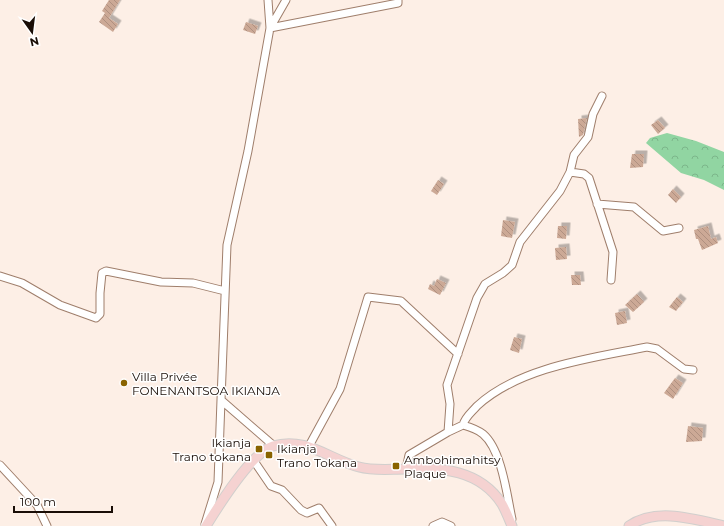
<svg xmlns="http://www.w3.org/2000/svg" width="724" height="526" font-family="Montserrat,sans-serif">
  <style>
    .forest { fill: url(#forest-crowns) }
    .building { fill: url(#building-back-hatch); filter: url(#shadow) }
    .lines { fill: none; stroke-linecap: round; stroke-linejoin: round }
    .minor-casing { stroke: #9f7e6b; stroke-width: 9 }
    .major-casing { stroke: #d1cfcd; stroke-width: 11 }
    .minor { stroke: #fff; stroke-width: 7 }
    .major { stroke: #f5d2d1; stroke-width: 9 }
    .poi-dot { fill: #896300; stroke: #fff; stroke-width: 1.5 }
    .labels { text-anchor: middle; dominant-baseline: central; stroke-width: 3; stroke-linejoin: round; paint-order: stroke }
    .poi-label { font-size: 12px; fill: #190d06; stroke: #fff; text-anchor: start }
  </style>
  <defs>
    <pattern id="forest-crowns" width="20" height="18" patternUnits="userSpaceOnUse"><rect width="20" height="18" fill="#91d5a2"/><path d="M2 6a3 3 0 1 1 6 0M12 15a3 3 0 1 1 6 0" fill="none" stroke="#7cb68a"/></pattern>
    <pattern id="building-back-hatch" width="6" height="6" patternUnits="userSpaceOnUse"><rect width="6" height="6" fill="#cca996"/><path d="M-1 5l2 2M0 0l6 6M5-1l2 2" fill="none" stroke="#af9080"/></pattern>
    <filter id="shadow"><feDropShadow dx="3.5" dy="-3.5" stdDeviation="0" flood-color="#0004"/></filter>
  </defs>
  <rect width="100%" height="100%" fill="#fdefe6"/>
  <path class="forest" d="M667,133L696,141L724,152V190L704,180L681,173L646,143L650,138Z"/>
  <path class="building" d="M109,0H120L109,18L118,24L113,32L99,22L105,13L102,11Z
    M246,22L258,26L255,34L243,30Z
    M587,118L583,135L579,137L578,119Z
    M658,120L665,128L658,134L651,125Z
    M632,154H644L643,167L630,168Z
    M438,180L444,184L437,195L431,191Z
    M673,189L681,197L676,203L668,195Z
    M503,220L515,222L512,238L501,236Z
    M558,226H567L566,239L557,238Z
    M708,226L711,239L716,237L718,243L702,250L698,239H696L694,230Z
    M566,247L567,259L556,260L555,248Z
    M571,275H580L581,285H572Z
    M437,279L446,283L440,295L428,289L430,284L434,286Z
    M637,294L644,302L633,312L625,305Z
    M677,297L683,302L676,311L669,307Z
    M625,311L627,323L617,325L615,313Z
    M514,337L522,339L519,353L510,350Z
    M675,378L683,383L673,399L664,393Z
    M688,426L703,428L702,441L686,442Z"/>
  <g class="lines">
    <g class="minor-casing">
      <path id="minor" d="M268,0L270,28L248,151L227,245L221,400L274,446
        M270,28L398,3V0
        M270,28L286,0
        M570,172L574,155L588,137L593,114L602,96
        M597,204L634,207L663,231L679,228
        M0,276L22,283L60,305L96,318L100,314V293L102,273L106,271L161,282L193,283L225,291
        M463,425C470,427 477,429 483,434C502,450 507,496 512,519
        M448,432L450,404L447,385L477,298L485,284L503,273L512,265L520,242L560,191L570,172L584,174L589,178L613,252L611,280
        M309,446L340,389L368,297L401,301L458,354
        M254,461L271,486L282,490L301,510L307,513L319,508L332,526
        M0,465L37,505L47,526
        M406,469L409,455L448,432L463,425C465,417 471,413 477,406C519,367 592,358 647,347L657,349L684,369L693,370
        M205,524L218,482L221,400
        M433,526L442,522L451,526"/>
    </g>
    <g class="major-casing">
      <path id="major" d="M206,526C219,505 251,453 273,446C306,436 330,460 359,467C374,471 390,469 405,469C442,467 480,470 502,504C506,511 509,519 512,526
        M629,526C656,507 694,519 724,526"/>
    </g>
    <use href="#minor" class="minor"/>
    <use href="#major" class="major"/>
  </g>
  <g class="poi-dot">
    <circle cx="124" cy="383" r="4"/>
    <rect x="255" y="445" width="8" height="8" rx="2"/>
    <rect x="265" y="451" width="8" height="8" rx="2"/>
    <rect x="392" y="462" width="8" height="8" rx="2"/>
  </g>
  <g class="labels">
    <g class="poi-label">
      <text x="132" y="376">Villa Privée<tspan x="132" dy="14">FONENANTSOA IKIANJA</tspan></text>
      <text x="251" y="442" text-anchor="end">Ikianja<tspan x="251" dy="14">Trano tokana</tspan></text>
      <text x="277" y="448">Ikianja<tspan x="277" dy="14">Trano Tokana</tspan></text>
      <text x="404" y="459">Ambohimahitsy<tspan x="404" dy="14">Plaque</tspan></text>
    </g>
  </g>
  <g transform="translate(32 32) rotate(166)" stroke="#ffffff" stroke-width="3" paint-order="stroke">
  <path d="M0-3L7 15L0 10L-7 15Z" fill="#190d06"/>
  <text y="-6" font-size="11" font-weight="bold" text-anchor="middle" fill="#190d06">N</text>
  </g>
  <path d="M14 506v6h98v-6" fill="none" stroke="#190d06" stroke-width="2"/>
  <text x="20" y="506" font-size="12" fill="#190d06" stroke="#ffffff" stroke-width="3" paint-order="stroke">100 m</text>
</svg>
